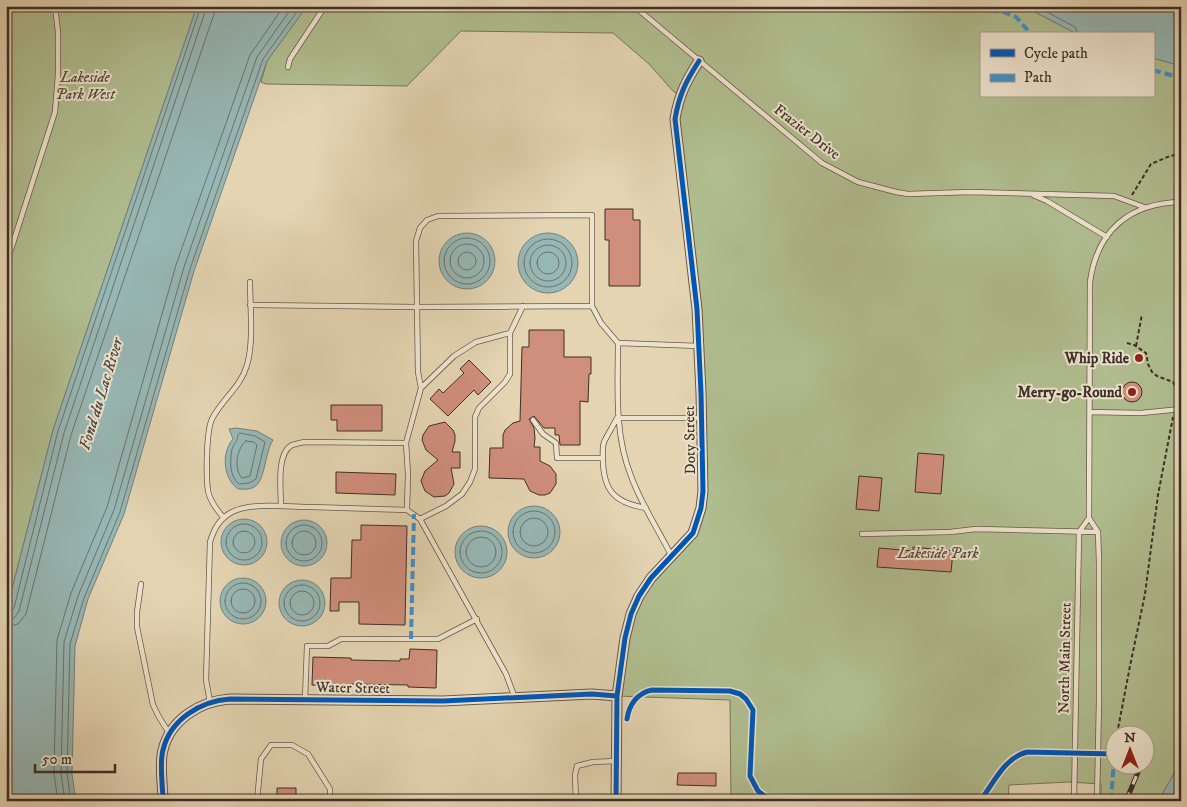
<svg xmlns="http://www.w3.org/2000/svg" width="1187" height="807" font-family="'IM FELL DW Pica',serif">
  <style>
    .green { fill: #b0bd8f; stroke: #77765b; fill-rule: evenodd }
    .water { fill: #97b7b4; stroke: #73817c }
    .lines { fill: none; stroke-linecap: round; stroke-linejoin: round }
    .shore { stroke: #6a736e; stroke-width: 1 }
    .building { fill: #d08e7c; stroke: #3e2f27 }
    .lane-casing { stroke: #68584a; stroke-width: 6 }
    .street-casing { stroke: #68584a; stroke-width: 11 }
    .path { stroke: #3e2f27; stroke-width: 2; stroke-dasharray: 4 2.5; stroke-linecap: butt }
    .lane { stroke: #ede3cd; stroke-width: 4.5 }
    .street { stroke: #ede3cd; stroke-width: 9 }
    .rail-casing { stroke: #3e2f27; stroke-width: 5 }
    .rail { stroke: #ede3cd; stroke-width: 3; stroke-dasharray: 9; stroke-linecap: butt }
    .quiet { stroke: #3f91cc; stroke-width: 4; stroke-dasharray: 8 4; stroke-linecap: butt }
    .cycleway-casing { stroke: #ede3cd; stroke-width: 8 }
    .cycleway { stroke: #0057b8; stroke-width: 5 }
    .poi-dot { fill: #8f2418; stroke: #ede3cd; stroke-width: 2 }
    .labels { text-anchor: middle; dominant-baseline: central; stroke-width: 4; stroke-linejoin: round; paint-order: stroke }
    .park-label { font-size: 15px; font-style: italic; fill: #554b3c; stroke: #ede3cd }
    .street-label { font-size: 15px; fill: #3e2f27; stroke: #ede3cd }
    .poi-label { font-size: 15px; font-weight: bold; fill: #3e2f27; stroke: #ede3cd; text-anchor: end }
    .water-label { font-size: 16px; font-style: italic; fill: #504a43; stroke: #ede3cd }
  </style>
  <rect width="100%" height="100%" fill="#e4d4b2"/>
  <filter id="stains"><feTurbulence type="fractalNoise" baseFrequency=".004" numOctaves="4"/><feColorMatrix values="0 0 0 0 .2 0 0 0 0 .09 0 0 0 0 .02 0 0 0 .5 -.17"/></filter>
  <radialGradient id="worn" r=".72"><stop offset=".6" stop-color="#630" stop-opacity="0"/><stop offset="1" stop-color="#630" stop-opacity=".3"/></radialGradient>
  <path class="green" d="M6,6H197L53,430L12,589L6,620Z
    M307,6H1021L1035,12L1077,34H981V96H1153V58L1181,66V762L1158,801H1101V784L1069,782L1009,785L1008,801H731L730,700L617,696L625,638L639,596L687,540L701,508V393L677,134L680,96L673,91L649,64L613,33L461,31L407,86L266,84L261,82L267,61ZM1114,734H1144V764H1114Z"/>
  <path class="water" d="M197,6H307L267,61L194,271L124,514L88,599L75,646L72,774L76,801H6V620L12,589L53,430Z
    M1021,6H1181V66L1153,58V34H1077L1035,12Z
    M439 261a28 28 0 1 1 56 0a28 28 0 1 1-56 0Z
    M518 263a30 30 0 1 1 60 0a30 30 0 1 1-60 0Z
    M236,428L257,431L273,440C265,452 265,482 254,487C249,490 243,489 238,489C223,478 221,453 233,439L229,429Z
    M508 532a26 26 0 1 1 52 0a26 26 0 1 1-52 0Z
    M221 542a23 23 0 1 1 46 0a23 23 0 1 1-46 0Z
    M281 543a23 23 0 1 1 46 0a23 23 0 1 1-46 0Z
    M455 552a26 26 0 1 1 52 0a26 26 0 1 1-52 0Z
    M220 601a23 23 0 1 1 46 0a23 23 0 1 1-46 0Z
    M279 603a23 23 0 1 1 46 0a23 23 0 1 1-46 0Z
    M1181,762V801H1158Z"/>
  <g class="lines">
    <path class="shore" d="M1036,6L1075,27L1078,34
      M444 261a23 23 0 1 1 46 0a23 23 0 1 1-46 0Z
      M524 263a24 24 0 1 1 48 0a24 24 0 1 1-48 0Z
      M450 261a17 17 0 1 1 34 0a17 17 0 1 1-34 0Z
      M530 263a18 18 0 1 1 36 0a18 18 0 1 1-36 0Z
      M458 261a9 9 0 1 1 18 0a9 9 0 1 1-18 0Z
      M537 263a11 11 0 1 1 22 0a11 11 0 1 1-22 0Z
      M240,433L255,436L265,442L256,479L249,483L239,484C229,476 230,461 232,449C234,443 238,441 238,435Z
      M246,441L254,442L257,445L250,476L242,478C233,468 237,448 246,441Z
      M513 532a21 21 0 1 1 42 0a21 21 0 1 1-42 0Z
      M520 532a14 14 0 1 1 28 0a14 14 0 1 1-28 0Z
      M226 542a18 18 0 1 1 36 0a18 18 0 1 1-36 0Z
      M286 543a18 18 0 1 1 36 0a18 18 0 1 1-36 0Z
      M233 542a11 11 0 1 1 22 0a11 11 0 1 1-22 0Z
      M460 552a21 21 0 1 1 42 0a21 21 0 1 1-42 0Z
      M292 543a12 12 0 1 1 24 0a12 12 0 1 1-24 0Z
      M466 552a15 15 0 1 1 30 0a15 15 0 1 1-30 0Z
      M225 601a18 18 0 1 1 36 0a18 18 0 1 1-36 0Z
      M284 603a18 18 0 1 1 36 0a18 18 0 1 1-36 0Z
      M231 601a12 12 0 1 1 24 0a12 12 0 1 1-24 0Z
      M290 603a12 12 0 1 1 24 0a12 12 0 1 1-24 0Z
      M6,613L11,612L14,608L58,431L201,6
      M6,619L14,618L19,611L64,433L207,6
      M6,627L18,624L26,614L71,435L214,14L215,6
      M58,801L54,774L57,640L71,593L107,507L176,265L250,55L284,6
      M65,801L61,774L64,642L78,596L114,510L184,267L257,57L293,6
      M71,801L67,774L70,644L84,598L120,512L190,269L263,59L301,6"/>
  </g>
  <path class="building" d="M605,209H633V220H640V286H609V240H605Z
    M529,330H564V357H591V374H589L588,402L580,401V445H560L559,435H555V428H544L534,416L529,419L534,428L535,438L534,447H540V461L550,466L556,474V484L550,493L545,495H539L530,491L524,479L489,478L490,448H503V435L505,430L513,423L520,421L522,347H529Z
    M469,360L491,382L478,395L474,390L448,416L430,399L439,389L443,393L464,373L460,369Z
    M1122 392a10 10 0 1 1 20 0a10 10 0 1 1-20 0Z
    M331,405H382V431H337V420H331Z
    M445,422L453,430L455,435V441L452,452H460V468H451L454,484L449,493L445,496L434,497L425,491L421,481L425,471L438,460L426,450L422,440L423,435L429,426Z
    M918,453L944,455L941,494L915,492Z
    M336,472L396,474L395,495L336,493Z
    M859,476L882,478L879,511L856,509Z
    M361,525L407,526L405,625L359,624V602H339V611H330L331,578H351L352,540H361Z
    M913,547L953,551L951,572L877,567L879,548L913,551Z
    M410,649L437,650L436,688L408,687V685L351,684V686L312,685L313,657L351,658V660L400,661V659H409Z
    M678,773H716V786L677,785Z
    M277,788H296V801H277Z"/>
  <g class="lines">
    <g class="lane-casing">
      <path id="lane" d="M634,6L822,163L858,182L896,192L908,194L970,192L1114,196L1144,207
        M288,67L290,59L325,6
        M1033,195L1047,201L1107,237
        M6,265L55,112L58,75V32L55,6
        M250,305L416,307L592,306
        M618,343L699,346
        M421,388L454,356L476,342L510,333L523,306
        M1090,412L1141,413L1181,409
        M533,420L543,434L556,443L557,458H603
        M281,506C281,491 276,453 292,445C295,444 300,443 304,442L406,443
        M646,508C616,503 604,492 603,462C603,455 602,448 604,442C608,434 613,426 617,418H702
        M407,510L408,474L406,443L421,388L418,372L416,241L420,228L427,220L438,216L592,215V306L601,323L618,343C618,388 614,433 631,476C641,504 658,529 671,555
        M223,517C217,510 210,501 208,491C206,477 206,432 212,419C222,399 241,387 247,365C254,341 250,307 250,282
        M420,519L446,506L462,494L470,482L475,469V417L479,408L505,382L510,374V333
        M862,534L950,532L976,529L1098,532
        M141,584L137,612V627L153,705L159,717L169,733
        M305,700L307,646H328L341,639H438L477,619
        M210,702L206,680L210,542C214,529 219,519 232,512C252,502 289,507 311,507C343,508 375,509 407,510L420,519L506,674L515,698
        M257,801L261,759L271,745H292L308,754L330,789V801
        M576,801L575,775L577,766L593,762L617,761
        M1074,801L1079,532L1089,518
        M1097,801L1099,701V561L1098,532L1089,518L1090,282C1097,230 1130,203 1181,202"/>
    </g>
    <g class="street-casing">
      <path id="street" d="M163,801C163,786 159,764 163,750C170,720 200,701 230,699L443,701L592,694L617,696
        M616,801L617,696L625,638L631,614L639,596L651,578L693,533L701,508L703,491L701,393L697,309L675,119C679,95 686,81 699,61"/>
    </g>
    <path class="path" d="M1132,195L1151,164L1170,156L1181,154
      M1127,343L1134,345L1146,353L1148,364L1152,372L1157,376L1173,382L1181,400
      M1136,346L1142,314
      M1117,734L1130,666L1145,594L1158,495L1173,417"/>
    <use href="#lane" class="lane"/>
    <use href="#street" class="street"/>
    <g class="rail-casing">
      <path id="rail" d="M1126,801L1138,772"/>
    </g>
    <use href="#rail" class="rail"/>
    <path class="quiet" d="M955,6L1003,12L1016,17L1031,34
      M1153,70L1181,78
      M411,639L414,514
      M1111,801L1114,760"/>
    <g class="cycleway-casing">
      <path id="cycleway" d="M627,719C629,705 637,693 652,690L730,691L740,694L746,699L753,710L750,776L758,791L766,797L856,801
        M163,801C163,786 159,764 163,750C170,720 200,701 230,699L443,701L592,694L617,696
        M616,801L617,696L625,638L631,614L639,596L651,578L693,533L701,508L703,491L701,393L697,309L675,119C679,95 686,81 699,61
        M980,801C994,783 1004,758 1027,752L1114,754"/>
    </g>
    <use href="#cycleway" class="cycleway"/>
  </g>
  <g class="poi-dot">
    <circle cx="1139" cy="358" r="5"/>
    <circle cx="1132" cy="392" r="5"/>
  </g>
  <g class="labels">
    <g class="park-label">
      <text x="85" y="77">Lakeside<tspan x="85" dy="17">Park West</tspan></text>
      <text x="938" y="553">Lakeside Park</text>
    </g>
    <g class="street-label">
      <text transform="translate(807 132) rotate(38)">Frazier Drive</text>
      <text transform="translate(690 440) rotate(-91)">Doty Street</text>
      <text transform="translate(1065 658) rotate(-89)">North Main Street</text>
      <text transform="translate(353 688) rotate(1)">Water Street</text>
    </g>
    <g class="poi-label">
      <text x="1129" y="358">Whip Ride</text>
      <text x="1122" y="392">Merry-go-Round</text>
    </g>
    <g class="water-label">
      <text transform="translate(101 394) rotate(-73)">Fond du Lac River</text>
    </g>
  </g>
  <rect width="1187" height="807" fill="none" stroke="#e4d4b2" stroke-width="25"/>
  <rect x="8" y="8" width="1172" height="792" fill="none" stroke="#3e2f27" stroke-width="2.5"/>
  <rect x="12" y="12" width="1162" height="782" fill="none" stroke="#3e2f27"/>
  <rect x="980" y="32" width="175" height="65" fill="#ede3cd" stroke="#a79b8b"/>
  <rect x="990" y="49" width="25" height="8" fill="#0057b8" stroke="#a79b8b"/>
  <text x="1024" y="58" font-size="15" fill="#3e2f27">Cycle path</text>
  <rect x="990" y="74" width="25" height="8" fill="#3f91cc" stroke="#a79b8b"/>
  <text x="1024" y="82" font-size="15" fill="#3e2f27">Path</text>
  <g transform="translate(1130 750)"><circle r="24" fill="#ede3cd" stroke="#a79b8b"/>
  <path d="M0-4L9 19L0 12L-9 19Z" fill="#8f2418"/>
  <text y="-8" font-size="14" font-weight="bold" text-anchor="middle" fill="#3e2f27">N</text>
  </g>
  <path d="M35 764v8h80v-8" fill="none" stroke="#3e2f27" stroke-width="2.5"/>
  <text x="42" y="764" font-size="15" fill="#3e2f27" stroke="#ede3cd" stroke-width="4" paint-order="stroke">50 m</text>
  <rect width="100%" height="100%" filter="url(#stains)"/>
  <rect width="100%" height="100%" fill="url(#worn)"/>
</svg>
